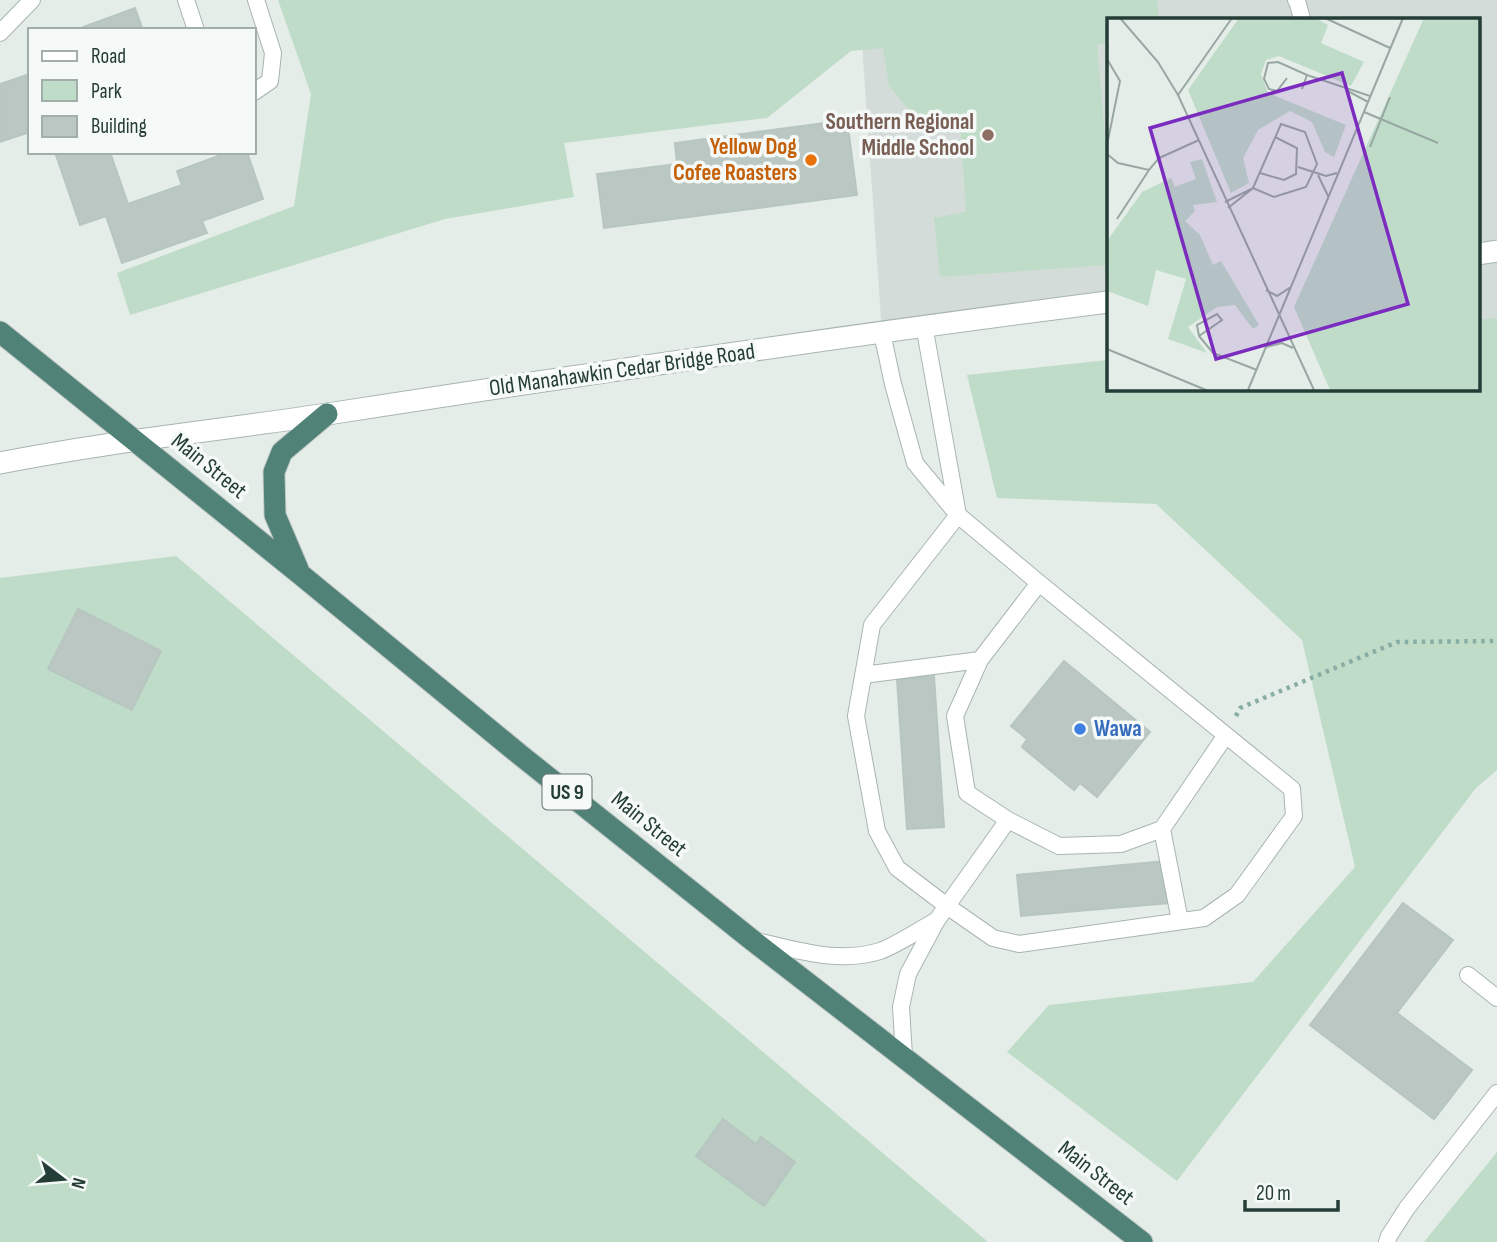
<svg xmlns="http://www.w3.org/2000/svg" width="1497" height="1242" font-family="'Sofia Sans Condensed',sans-serif">
  <style>
    .built { fill: #d3dcd8 }
    .green { fill: #bfdcc8 }
    .building { fill: #bac7c2; stroke: #b7c6c0; stroke-width: 2 }
    .lines { fill: none; stroke-linecap: round; stroke-linejoin: round }
    .service-casing { stroke: #a8b5b0; stroke-width: 18 }
    .tertiary-casing { stroke: #a8b5b0; stroke-width: 23 }
    .trunk-casing { stroke: #c2c9c7; stroke-width: 23 }
    .path { stroke: #88ada3; stroke-width: 4.5; stroke-dasharray: 3.5 5; stroke-linecap: butt }
    .service { stroke: #fff; stroke-width: 16 }
    .tertiary { stroke: #fff; stroke-width: 21 }
    .trunk { stroke: #508278; stroke-width: 21 }
    .education-dot { fill: #8d6e63; stroke: #f5f9f7; stroke-width: 2.5 }
    .food-dot { fill: #e8710a; stroke: #f5f9f7; stroke-width: 2.5 }
    .shop-dot { fill: #3f7fe0; stroke: #f5f9f7; stroke-width: 2.5 }
    .labels { text-anchor: middle; dominant-baseline: central; stroke-width: 7; stroke-linejoin: round; paint-order: stroke }
    .shield { fill: #f5f9f7; stroke: #637571; stroke-width: 2 }
    .shield-label { font-size: 21px; font-weight: bold; fill: #253d37 }
    .education-label { font-size: 23px; font-weight: bold; fill: #785e54; stroke: #f5f9f7; text-anchor: end }
    .food-label { font-size: 23px; font-weight: bold; fill: #c56008; stroke: #f5f9f7; text-anchor: end }
    .street-label { font-size: 23px; fill: #253d37; stroke: #f5f9f7 }
    .shop-label { font-size: 23px; font-weight: bold; fill: #366cbe; stroke: #f5f9f7; text-anchor: start }
    .inset-road { fill: none; stroke: #98a7a2; stroke-width: 2 }
    .view { fill: #7b2cbf; fill-opacity: 0.15; stroke: #7b2cbf; stroke-width: 3.5 }
    .inset-edge { fill: none; stroke: #253d37; stroke-width: 3.5 }
  </style>
  <rect width="100%" height="100%" fill="#e5ede9"/>
  <path class="built" d="M859,0H1497V440L1478,388V19H1108V302L882,333Z"/>
  <path class="green" d="M278,0H1157L1159,19H1108V43L1097,44L1108,173V265L940,277L934,218L966,212L960,120L922,125L889,86L883,48L851,51L767,118L564,143L574,197L445,219L130,315L117,273L294,206L311,94Z
    M1497,318V770L1476,788L1177,1181L1007,1052L1049,1005L1253,982L1355,867L1302,640L1156,504L997,498L967,375L1108,360V388H1478V320Z
    M176,556L988,1242H0V578Z
    M1497,1152V1242H1424Z"/>
  <path class="building" d="M135,8L143,30H84L83,27Z
    M30,74V132L0,142V84Z
    M847,120L857,195L604,228L597,174L677,164L675,143Z
    M55,152H110L128,204L182,185L177,171L229,152H247L263,199L202,221L207,233L122,263L106,216L80,225Z
    M78,609L161,651L132,710L48,669Z
    M1064,661L1150,732L1097,797L1080,783L1074,790L1022,747L1027,739L1011,726Z
    M934,676L944,827L907,829L897,679Z
    M1165,861L1169,903L1021,916L1017,875Z
    M1403,903L1453,940L1397,1013L1472,1070L1434,1119L1310,1025Z
    M723,1119L756,1144L761,1137L795,1162L764,1206L696,1156Z"/>
  <g class="lines">
    <g class="service-casing">
      <path id="service" d="M186,0L196,30
        M1296,0L1298,4L1302,19
        M0,33L32,0
        M254,92L270,81L273,53L256,0
        M882,333L893,384L915,463L958,515L1039,583L1292,789L1294,816L1237,895L1204,918L1019,944L993,938L947,906L897,868L877,831L856,716L872,625L958,515L924,325
        M1039,583L980,660L955,716L967,793L1008,820L1059,846L1121,844L1162,829L1226,735
        M863,675L980,660
        M1162,829L1180,921
        M757,941C797,950 838,964 880,951C895,946 921,929 937,920
        M1468,975L1497,998
        M904,1056L901,1007L908,974L937,920L1008,820
        M1387,1242L1389,1236L1407,1208L1497,1093"/>
    </g>
    <g class="tertiary-casing">
      <path id="tertiary" d="M1478,254L1497,251
        M0,463C110,441 223,430 334,413C592,373 850,335 1108,302"/>
    </g>
    <g class="trunk-casing">
      <path id="trunk" d="M0,332L300,574L519,754L752,940L1142,1242
        M298,569L275,515L274,472L282,452L327,414"/>
    </g>
    <path class="path" d="M1236,716L1240,708L1397,642L1497,641"/>
    <use href="#service" class="service"/>
    <use href="#tertiary" class="tertiary"/>
    <use href="#trunk" class="trunk"/>
  </g>
  <circle class="education-dot" cx="988" cy="135" r="7"/>
  <circle class="food-dot" cx="811" cy="160" r="7"/>
  <circle class="shop-dot" cx="1080" cy="729" r="7"/>
  <g class="labels">
    <rect class="shield" x="542.5" y="774.5" width="49" height="35" rx="5"/>
    <g class="shield-label">
      <text x="567" y="792">US 9</text>
    </g>
    <g class="education-label">
      <text x="974" y="122">Southern Regional<tspan x="974" dy="26">Middle School</tspan></text>
    </g>
    <g class="food-label">
      <text x="797" y="147">Yellow Dog<tspan x="797" dy="26">Cofee Roasters</tspan></text>
    </g>
    <g class="street-label">
      <text transform="translate(622 370) rotate(-8)">Old Manahawkin Cedar Bridge Road</text>
      <text transform="translate(209 466) rotate(39)">Main Street</text>
      <text transform="translate(649 824) rotate(39)">Main Street</text>
      <text transform="translate(1096 1173) rotate(38)">Main Street</text>
    </g>
    <g class="shop-label">
      <text x="1094" y="729">Wawa</text>
    </g>
  </g>
  <g transform="translate(1107 18)">
    <rect width="373" height="373" fill="#e5ede9"/>
    <path d="M132,0H208L221,7L214,25L257,44L244,68L172,38L159,42L154,56L161,75L239,107L227,139L218,134L205,104L183,93L151,112L136,140L142,165L124,175L81,72ZM317,0H373V372H223L187,289ZM95,141L110,184L86,187L88,193L78,203L93,217L106,247L114,243L152,307L146,311L128,287L110,289L81,309L100,335L61,321L79,261L49,252L41,288L0,273V223L35,174L64,160L68,169L89,161L83,144Z" fill="#bfdcc8"/>
    <path class="inset-road" d="M13,0L51,44L71,77L207,372M218,0L283,30M0,41L13,63L0,127M180,60L170,73L162,71L157,61L161,45L171,44L200,57M195,71L200,57L263,78M239,72L261,84M71,77L125,0M257,94L331,125M263,129L283,79M0,136L11,145L42,152L52,140L92,122M191,149L219,158L230,155M153,155L177,162L189,156L190,130L168,119M211,157L221,178M118,184L146,170L167,179L199,169L210,146L198,114L174,106L146,170L121,190M10,201L42,152M159,272L170,278L184,269M92,318L115,302L110,296L90,307L92,318L106,335L150,352M159,329L175,325L186,330M0,331L99,372M141,372L296,0"/>
    <path class="view" d="M235,55L301,286L109,341L43,110Z"/>
    <rect width="373" height="373" class="inset-edge"/>
  </g>
  <rect x="28" y="28" width="228" height="126" fill="#f5f9f7" stroke="#a2aeaa" stroke-width="2"/>
  <rect x="42" y="51" width="35" height="10" fill="#ffffff" stroke="#a2aeaa" stroke-width="2"/>
  <text x="91" y="63" font-size="21" fill="#253d37">Road</text>
  <rect x="42" y="80" width="35" height="21" fill="#bfdcc8" stroke="#a2aeaa" stroke-width="2"/>
  <text x="91" y="98" font-size="21" fill="#253d37">Park</text>
  <rect x="42" y="116" width="35" height="21" fill="#bac7c2" stroke="#a2aeaa" stroke-width="2"/>
  <text x="91" y="133" font-size="21" fill="#253d37">Building</text>
  <g transform="translate(63 1179) rotate(106)" stroke="#f5f9f7" stroke-width="5" paint-order="stroke">
  <path d="M0-5L12 26L0 18L-12 26Z" fill="#253d37"/>
  <text y="-10" font-size="19" font-weight="bold" text-anchor="middle" fill="#253d37">N</text>
  </g>
  <path d="M1245 1200v10h93v-10" fill="none" stroke="#253d37" stroke-width="3.5"/>
  <text x="1256" y="1200" font-size="21" fill="#253d37" stroke="#f5f9f7" stroke-width="5" paint-order="stroke">20 m</text>
</svg>
